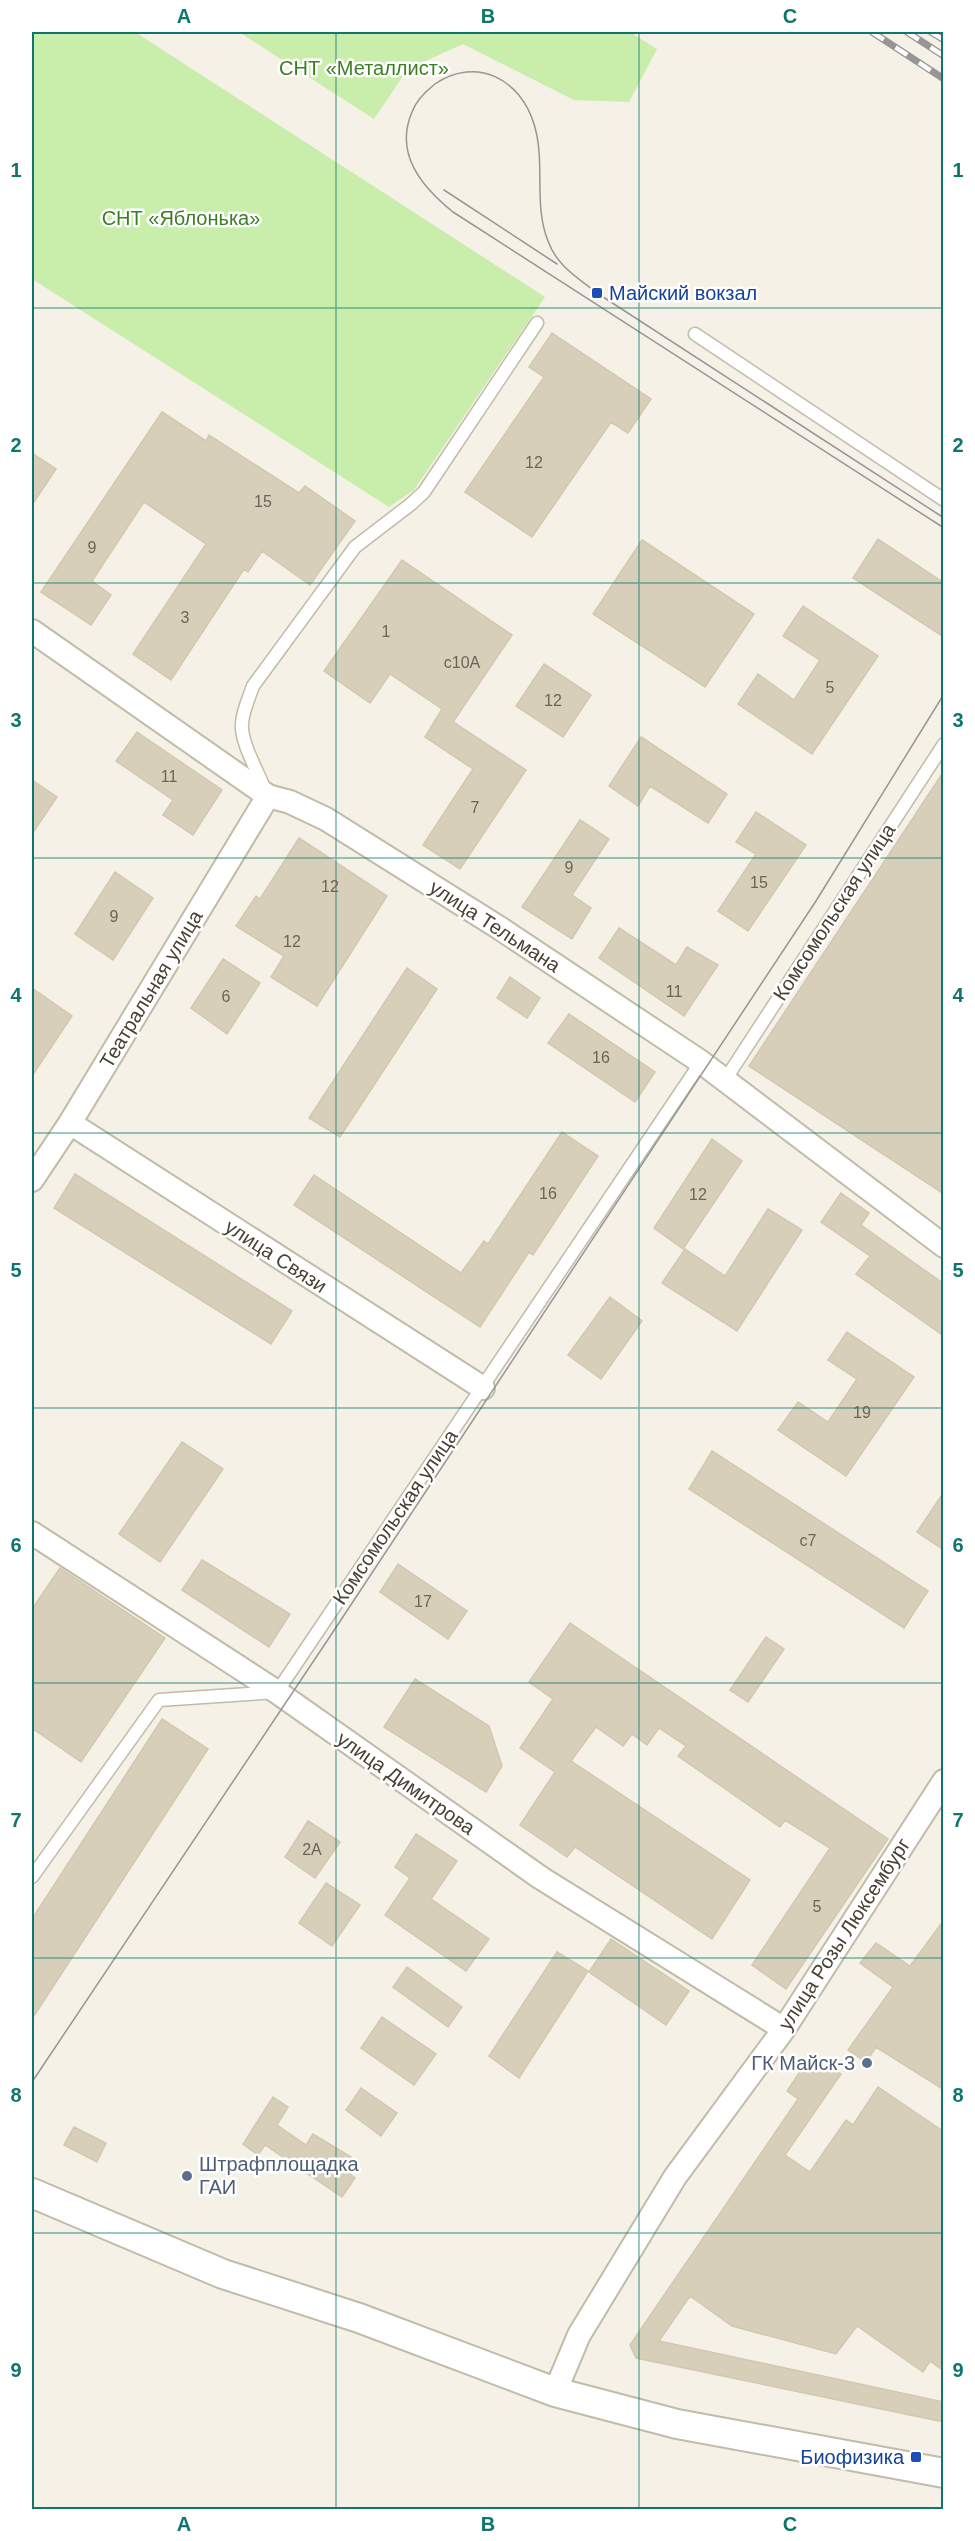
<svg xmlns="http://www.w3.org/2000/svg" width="975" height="2541" font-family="Arial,sans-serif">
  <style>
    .green { fill: #c9edab }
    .building { fill: #d7cfba; stroke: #d3c8ad; stroke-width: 1.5 }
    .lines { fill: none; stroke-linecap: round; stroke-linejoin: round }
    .service-casing { stroke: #c1bba8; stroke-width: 15 }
    .minor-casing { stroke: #c1bba8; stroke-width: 26 }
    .tertiary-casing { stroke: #c1bba8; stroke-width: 32 }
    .service { stroke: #fff; stroke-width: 12 }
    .minor { stroke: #fff; stroke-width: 22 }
    .tertiary { stroke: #fff; stroke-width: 28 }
    .tram { stroke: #969696; stroke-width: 1.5 }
    .rail-casing { stroke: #969696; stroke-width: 7 }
    .rail { stroke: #fff; stroke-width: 4.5; stroke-dasharray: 14; stroke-linecap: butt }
    .grid { fill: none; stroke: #0f766e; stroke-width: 1.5; stroke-opacity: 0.55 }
    .transit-dot { fill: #1a4fb4; stroke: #fff; stroke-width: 2 }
    .service-dot { fill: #5c6f8a; stroke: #fff; stroke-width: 2 }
    .labels { text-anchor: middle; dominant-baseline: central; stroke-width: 5; stroke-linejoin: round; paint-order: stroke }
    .number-label { font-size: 16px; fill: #6c6556 }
    .park-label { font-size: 20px; fill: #3c7f22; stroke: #fff }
    .transit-label { font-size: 20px; fill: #164399; stroke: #fff; text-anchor: start }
    .street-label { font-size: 20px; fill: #484234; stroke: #fff }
    .service-label { font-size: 20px; fill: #4e5e75; stroke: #fff; text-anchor: end }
    .neatline { fill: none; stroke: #0f766e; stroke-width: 2 }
    .grid-label { font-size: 20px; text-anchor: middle; font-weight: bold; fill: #0f766e }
  </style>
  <rect width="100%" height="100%" fill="#f5f1e6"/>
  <path class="green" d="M32,32H135L545,297L414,490L389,507L32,279Z
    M239,32H630L657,49L629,102L574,100L463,44L408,69L374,119Z"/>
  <path class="building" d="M552,333L651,399L628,433L611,422L532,537L465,492L544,377L529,367Z
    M162,412L206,441L209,435L299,493L305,486L355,521L310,585L262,551L248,572L244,569L171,680L133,654L206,544L144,502L92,581L111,595L91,625L41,592Z
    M32,453L56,469L32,505Z
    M878,539L944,583V637L853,578Z
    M642,540L754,614L705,687L593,614Z
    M402,560L512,635L453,722L526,770L460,869L423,845L473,769L425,737L442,709L390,674L370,703L324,671Z
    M803,606L878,656L812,754L738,704L758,674L794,700L820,660L783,636Z
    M544,664L591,695L563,737L516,706Z
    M137,732L222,790L193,835L163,815L173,800L116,761Z
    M641,737L727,794L708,823L650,786L638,806L609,786Z
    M944,771V1194L749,1066Z
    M32,780L57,797L32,834Z
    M756,812L806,845L748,931L718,911L756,854L736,842Z
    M580,820L609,839L572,895L591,908L572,939L522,907Z
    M299,838L387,896L317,1006L271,977L284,956L236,926L256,896L260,899Z
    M115,872L153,898L113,960L75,934Z
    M619,928L676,965L687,947L718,965L684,1016L599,958Z
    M223,959L260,983L227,1034L191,1008Z
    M407,968L437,989L340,1137L309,1118Z
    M510,977L540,998L527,1018L497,998Z
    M32,988L72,1016L32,1076Z
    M569,1014L655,1072L635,1102L548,1043Z
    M562,1132L598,1156L533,1255L529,1252L480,1327L294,1205L314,1175L461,1273L484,1241L488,1244Z
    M712,1139L742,1161L683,1249L654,1228Z
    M75,1174L292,1311L271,1344L54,1208Z
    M841,1193L869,1213L861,1225L944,1284V1336L856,1274L870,1256L821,1222Z
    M768,1209L802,1230L737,1331L662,1283L685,1249L725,1276Z
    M610,1297L642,1321L601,1379L568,1355Z
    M847,1332L914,1377L846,1476L778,1430L798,1402L828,1422L857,1379L828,1360Z
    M182,1442L223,1469L160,1562L119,1534Z
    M712,1451L928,1591L904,1628L689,1489Z
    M944,1492V1550L917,1532Z
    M202,1560L290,1614L269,1647L182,1590Z
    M398,1564L467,1611L448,1639L380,1592Z
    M60,1568L165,1638L81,1762L32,1728V1609Z
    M570,1623L888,1839L786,1989L752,1965L830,1848L785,1820L780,1827L678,1756L686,1746L659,1728L647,1745L632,1734L623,1746L596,1727L571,1761L750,1880L712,1939L575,1847L567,1857L520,1825L555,1772L520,1748L553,1699L529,1682Z
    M766,1637L784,1649L748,1702L730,1690Z
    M415,1679L489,1726L502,1766L486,1792L384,1727Z
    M162,1719L208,1749L32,2019V1919Z
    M308,1821L340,1842L315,1878L285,1857Z
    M416,1834L457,1861L431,1899L489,1939L466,1971L385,1915L410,1878L395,1867Z
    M326,1883L360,1905L332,1946L299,1923Z
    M944,1920V2090L876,2047L866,2062L848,2050L893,1987L860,1963L876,1943L910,1966Z
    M611,1939L689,1991L666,2025L589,1972Z
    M557,1952L588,1971L519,2078L489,2056Z
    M407,1967L462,2007L448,2027L393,1987Z
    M382,2017L436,2054L414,2085L361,2048Z
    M811,2055L841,2074L785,2155L810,2172L846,2120L853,2125L878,2087L944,2132V2371L930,2361L923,2372L857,2326L836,2354L732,2326L690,2296L659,2341L944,2402V2422L636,2358L630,2345L798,2099L787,2091Z
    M361,2088L397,2113L381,2136L346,2110Z
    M273,2097L288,2107L277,2125L306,2145L313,2134L351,2157L343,2169L355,2178L342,2197L265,2145L258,2155L243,2144Z
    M74,2127L106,2143L97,2162L64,2145Z"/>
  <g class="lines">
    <g class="service-casing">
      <path id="service" d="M695,334L944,500
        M265,790C258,772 240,741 242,723C243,710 249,698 253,686L355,547L411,504L424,492L537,323
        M725,1080L944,744
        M32,1877L159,1700L277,1692L701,1062"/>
    </g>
    <g class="minor-casing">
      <path id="minor" d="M32,631L268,796L290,802L326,819L498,927L701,1062L944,1246
        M70,1123L483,1388
        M32,1180L70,1123L268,796
        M32,1533L277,1692L541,1878L784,2029
        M555,2392L579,2335L675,2177L784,2029L944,1781"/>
    </g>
    <g class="tertiary-casing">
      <path id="tertiary" d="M32,2193L223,2274L359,2318L555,2392L677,2424L944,2473"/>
    </g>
    <use href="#service" class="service"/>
    <use href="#minor" class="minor"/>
    <use href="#tertiary" class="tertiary"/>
    <path class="tram" d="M444,190L557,264
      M944,518L597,293C577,277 557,266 548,241C533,204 546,162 534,124C520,79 477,56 435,84C426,91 416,101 412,112C394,154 422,187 453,212L944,528
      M32,2082L327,1641L816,901L944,694"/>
    <g class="rail-casing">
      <path id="rail" d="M872,32L944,79
        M907,32L944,56
        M931,32L944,40"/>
    </g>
    <use href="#rail" class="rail"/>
  </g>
  <path class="grid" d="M336,32V2510M639,32V2510M32,308H944M32,583H944M32,858H944M32,1133H944M32,1408H944M32,1683H944M32,1958H944M32,2233H944"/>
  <g class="transit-dot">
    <rect x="591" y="287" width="12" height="12" rx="3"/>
    <rect x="910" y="2451" width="12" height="12" rx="3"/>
  </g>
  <g class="service-dot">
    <circle cx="867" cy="2063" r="6"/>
    <circle cx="187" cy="2176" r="6"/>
  </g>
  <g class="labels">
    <g class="number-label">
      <text x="534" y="462">12</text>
      <text x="263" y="501">15</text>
      <text x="92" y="547">9</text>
      <text x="185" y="617">3</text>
      <text x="386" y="631">1</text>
      <text x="462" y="662">с10А</text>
      <text x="830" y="687">5</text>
      <text x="553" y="700">12</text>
      <text x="169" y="776">11</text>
      <text x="475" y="807">7</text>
      <text x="569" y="867">9</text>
      <text x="759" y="882">15</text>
      <text x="330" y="886">12</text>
      <text x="114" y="916">9</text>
      <text x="292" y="941">12</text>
      <text x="674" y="991">11</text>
      <text x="226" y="996">6</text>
      <text x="601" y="1057">16</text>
      <text x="548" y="1193">16</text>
      <text x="698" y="1194">12</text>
      <text x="862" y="1412">19</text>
      <text x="808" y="1540">с7</text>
      <text x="423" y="1601">17</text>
      <text x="312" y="1849">2А</text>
      <text x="817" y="1906">5</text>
    </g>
    <g class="park-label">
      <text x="364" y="68">СНТ «Металлист»</text>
      <text x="181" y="218">СНТ «Яблонька»</text>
    </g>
    <g class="transit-label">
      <text x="609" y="293">Майский вокзал</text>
      <text x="904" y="2457" text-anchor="end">Биофизика</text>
    </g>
    <g class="street-label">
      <text transform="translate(834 912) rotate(-57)">Комсомольская улица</text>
      <text transform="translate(495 926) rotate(33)">улица Тельмана</text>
      <text transform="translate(151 989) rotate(-59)">Театральная улица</text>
      <text transform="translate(276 1256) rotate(33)">улица Связи</text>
      <text transform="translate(395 1517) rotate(-56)">Комсомольская улица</text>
      <text transform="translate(406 1783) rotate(35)">улица Димитрова</text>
      <text transform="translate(844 1934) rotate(-57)">улица Розы Люксембург</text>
    </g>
    <g class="service-label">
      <text x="855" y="2063">ГК Майск-3</text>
      <text x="199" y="2164" text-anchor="start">Штрафплощадка<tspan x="199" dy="23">ГАИ</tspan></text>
    </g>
  </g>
  <rect width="975" height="2541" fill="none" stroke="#ffffff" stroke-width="66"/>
  <rect x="33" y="33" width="909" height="2475" class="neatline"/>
  <g class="grid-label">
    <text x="184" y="23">A</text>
    <text x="488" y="23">B</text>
    <text x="790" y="23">C</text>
    <text x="16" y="177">1</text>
    <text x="958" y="177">1</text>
    <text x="16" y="452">2</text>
    <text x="958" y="452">2</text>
    <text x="16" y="727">3</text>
    <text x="958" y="727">3</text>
    <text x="16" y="1002">4</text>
    <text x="958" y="1002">4</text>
    <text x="16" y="1277">5</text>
    <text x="958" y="1277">5</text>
    <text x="16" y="1552">6</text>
    <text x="958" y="1552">6</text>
    <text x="16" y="1827">7</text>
    <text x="958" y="1827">7</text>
    <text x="16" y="2102">8</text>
    <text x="958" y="2102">8</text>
    <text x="16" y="2377">9</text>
    <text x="958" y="2377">9</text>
    <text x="184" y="2531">A</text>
    <text x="488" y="2531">B</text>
    <text x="790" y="2531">C</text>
  </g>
</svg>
